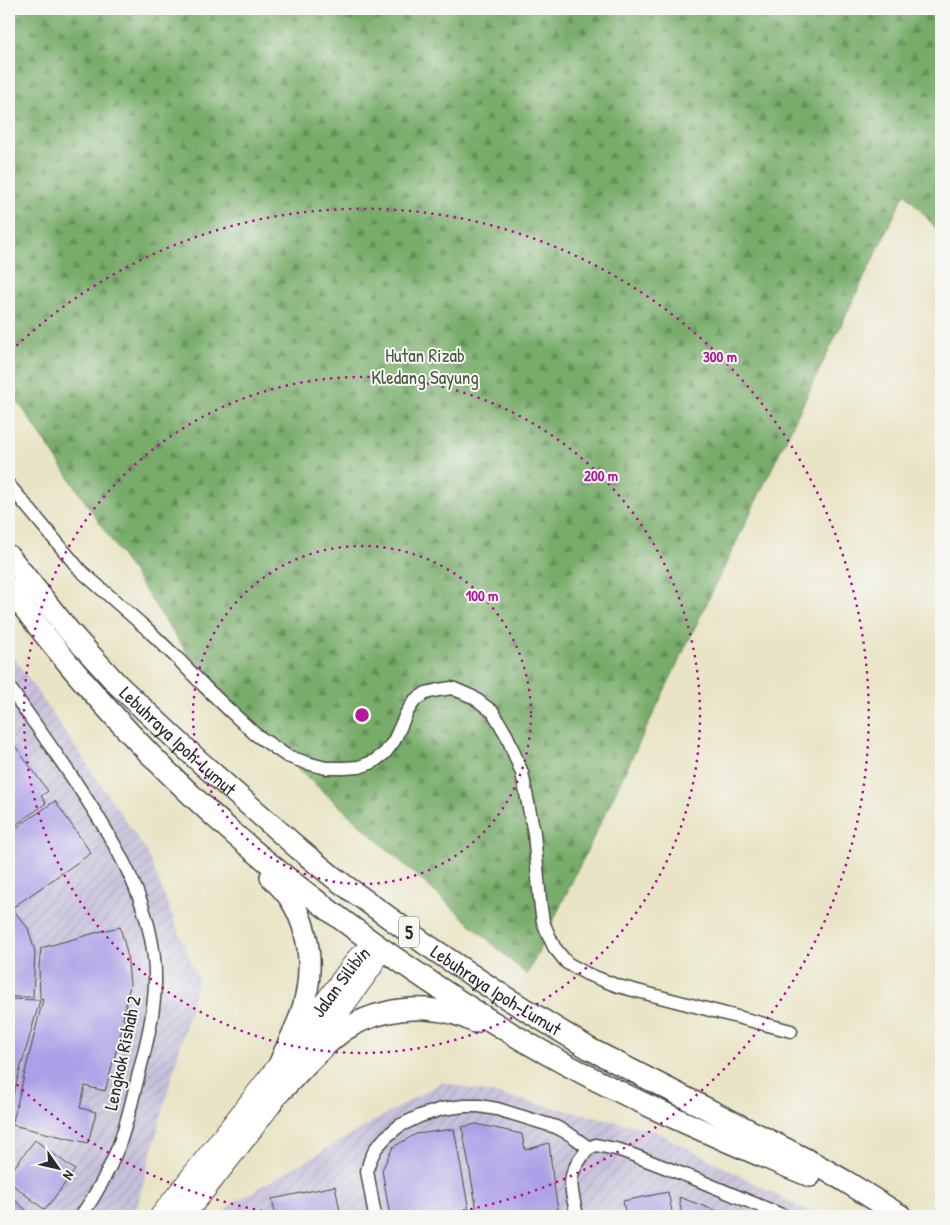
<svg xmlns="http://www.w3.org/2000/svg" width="950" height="1225" font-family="'Patrick Hand',sans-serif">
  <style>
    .industrial { fill: url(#industrial-furrows) }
    .forest { fill: url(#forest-firs); stroke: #516c4a }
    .building { fill: #aba0e7 }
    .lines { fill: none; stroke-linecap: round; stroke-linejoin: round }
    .minor-casing { stroke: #484742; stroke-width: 15 }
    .primary-casing { stroke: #484742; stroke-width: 22 }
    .trunk-casing { stroke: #484742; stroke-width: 24 }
    .minor { stroke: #fff; stroke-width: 12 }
    .primary { stroke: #fff; stroke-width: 20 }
    .trunk { stroke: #fff; stroke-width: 21 }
    .ring { fill: none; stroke: #b5179e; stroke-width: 2.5; stroke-dasharray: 2.5 5 }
    .labels { text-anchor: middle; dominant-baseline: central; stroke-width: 4; stroke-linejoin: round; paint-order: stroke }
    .shield { fill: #f6f6f2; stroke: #686867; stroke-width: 1 }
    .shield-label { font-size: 18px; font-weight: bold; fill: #2b2b2b }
    .park-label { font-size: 19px; fill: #4a5a42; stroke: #f6f6f2 }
    .street-label { font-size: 19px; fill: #2b2b2b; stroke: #f6f6f2 }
    .centre { fill: #b5179e; stroke: #f6f6f2; stroke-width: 2.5 }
    .ring-label { font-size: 15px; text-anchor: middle; font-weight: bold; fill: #b5179e; stroke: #f6f6f2; stroke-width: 4; stroke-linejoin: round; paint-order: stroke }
  </style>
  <defs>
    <pattern id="industrial-furrows" width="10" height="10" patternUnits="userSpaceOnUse" patternTransform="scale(1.25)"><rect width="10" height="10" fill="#c6c0da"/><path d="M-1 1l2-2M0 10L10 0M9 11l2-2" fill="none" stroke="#aaa5bb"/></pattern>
    <pattern id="forest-firs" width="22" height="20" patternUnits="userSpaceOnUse" patternTransform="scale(1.25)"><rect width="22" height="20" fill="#77ac69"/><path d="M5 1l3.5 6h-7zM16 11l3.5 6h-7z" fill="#628c57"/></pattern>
  </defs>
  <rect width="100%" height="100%" fill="#f6f6f2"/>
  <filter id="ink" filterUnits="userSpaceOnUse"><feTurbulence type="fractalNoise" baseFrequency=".02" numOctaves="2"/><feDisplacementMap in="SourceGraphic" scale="10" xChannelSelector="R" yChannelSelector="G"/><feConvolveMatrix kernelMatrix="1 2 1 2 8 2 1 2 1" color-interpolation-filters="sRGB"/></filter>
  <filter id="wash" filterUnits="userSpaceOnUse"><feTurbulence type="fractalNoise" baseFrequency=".0096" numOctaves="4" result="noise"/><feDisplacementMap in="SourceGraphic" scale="20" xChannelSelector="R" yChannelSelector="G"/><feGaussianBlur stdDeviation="1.12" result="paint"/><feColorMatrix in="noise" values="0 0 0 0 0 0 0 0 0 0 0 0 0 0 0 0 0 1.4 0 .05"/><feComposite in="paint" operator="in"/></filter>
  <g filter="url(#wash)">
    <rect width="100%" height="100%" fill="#e9e4c5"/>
    <path class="industrial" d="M9,650L147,852L198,980L136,1210L131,1216H9Z
      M442,1082L653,1130L817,1216H221L233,1203Z"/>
    <path class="forest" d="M9,9H941V234L905,193L527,975L214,693L9,388Z"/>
    <g id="blocks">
      <path class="building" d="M15,746L48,791L41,796L46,803L9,830V750Z
        M55,801L91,853L9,910V833Z
        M14,911L28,928L35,952L33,997H9V915Z
        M120,927L127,953L130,985L123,1019H125L105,1091L85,1086L80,1108L96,1112L88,1143L12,1125L43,999L40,998L39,967L41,948L102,931Z
        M9,999L40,1000L9,1109Z
        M476,1124L522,1134L525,1150L549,1143L553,1179L559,1216H478L462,1127Z
        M454,1129L470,1216H390L382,1170L393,1147L416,1134Z
        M35,1140L75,1170L45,1210L9,1182V1174Z
        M335,1186L341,1216H276L272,1199Z
        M668,1192L673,1216H626L623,1201Z
        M9,1195L29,1213L27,1216H9Z
        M679,1197L730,1216H682Z"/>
    </g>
  </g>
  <g filter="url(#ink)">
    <use href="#blocks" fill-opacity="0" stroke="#484742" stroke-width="1"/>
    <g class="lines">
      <g class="minor-casing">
        <path id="minor" d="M9,485L80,570L148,630L179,660L204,686L228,709L255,734L287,756L307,763L326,768H344L359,767L373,762L385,753L394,741L407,712L415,700L426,693L438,690L452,688L473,697L493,712L507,736L522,773L534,833L540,901L543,922L554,947L567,963L587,974L618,986L791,1031
          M9,687C36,726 65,765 91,806C125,859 157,919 155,984C154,1017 145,1049 137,1081C131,1104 126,1128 117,1150C108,1173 95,1196 81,1216
          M589,1148L596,1145L620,1150L698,1180L784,1216
          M375,1216L367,1171L370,1160L376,1148L386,1137L399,1126L420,1116L442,1109L464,1106H479L497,1109L556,1127L571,1135L589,1148
          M577,1216C570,1184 565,1175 589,1148"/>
      </g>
      <g class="primary-casing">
        <g id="primary">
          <path id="s1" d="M160,1216L280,1063L358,957L369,948L377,946L376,959L372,967C311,1051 250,1136 184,1216"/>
        </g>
      </g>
      <g class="trunk-casing">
        <g id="trunk">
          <path id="s2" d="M9,556L69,631L117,684L200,762L299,849L333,877L424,943L500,994L590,1049L817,1165L845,1181L901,1216"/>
          <path d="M9,588C74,676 151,761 234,834C290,882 350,927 411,969C450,996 490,1021 531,1045C620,1096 715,1137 810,1176"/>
          <path d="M271,877C277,883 284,890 289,897C313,933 314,978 300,1017C294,1033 286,1048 280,1063"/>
          <path d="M283,1089C301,1070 322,1046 343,1031C369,1013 405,1006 435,1010C449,1011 463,1016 475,1022"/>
        </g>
      </g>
      <use href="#minor" class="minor"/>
      <use href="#primary" class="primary"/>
      <use href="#trunk" class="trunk"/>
    </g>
  </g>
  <g class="ring">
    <circle cx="362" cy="715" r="169"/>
    <circle cx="362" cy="715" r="338"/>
    <path d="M292 1216A506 506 0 0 1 11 1079M11 351A506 506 0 1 1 432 1216"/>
  </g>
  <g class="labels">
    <rect class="shield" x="399" y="916.5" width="20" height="31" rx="4"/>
    <g class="shield-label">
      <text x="409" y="932">5</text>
    </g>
    <g class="park-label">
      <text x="425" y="355">Hutan Rizab<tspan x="425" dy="22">Kledang Sayung</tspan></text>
    </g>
    <g class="street-label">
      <text stroke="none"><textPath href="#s2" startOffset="251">Lebuhraya Ipoh-Lumut</textPath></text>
      <text stroke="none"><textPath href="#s1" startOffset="296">Jalan Silibin</textPath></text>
      <text stroke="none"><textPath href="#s2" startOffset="656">Lebuhraya Ipoh-Lumut</textPath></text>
      <text transform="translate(122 1053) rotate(-78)">Lengkok Rishah 2</text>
    </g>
  </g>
  <circle cx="362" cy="715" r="8" class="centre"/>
  <g class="ring-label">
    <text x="720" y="362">300 m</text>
    <text x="601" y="481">200 m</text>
    <text x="482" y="601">100 m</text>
  </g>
  <rect width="950" height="1225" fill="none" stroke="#f6f6f2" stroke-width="30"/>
  <g transform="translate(58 1168) rotate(124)" stroke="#f6f6f2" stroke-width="4" paint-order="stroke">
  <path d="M0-4L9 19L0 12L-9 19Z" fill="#2b2b2b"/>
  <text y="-8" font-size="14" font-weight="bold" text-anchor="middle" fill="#2b2b2b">N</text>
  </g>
</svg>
